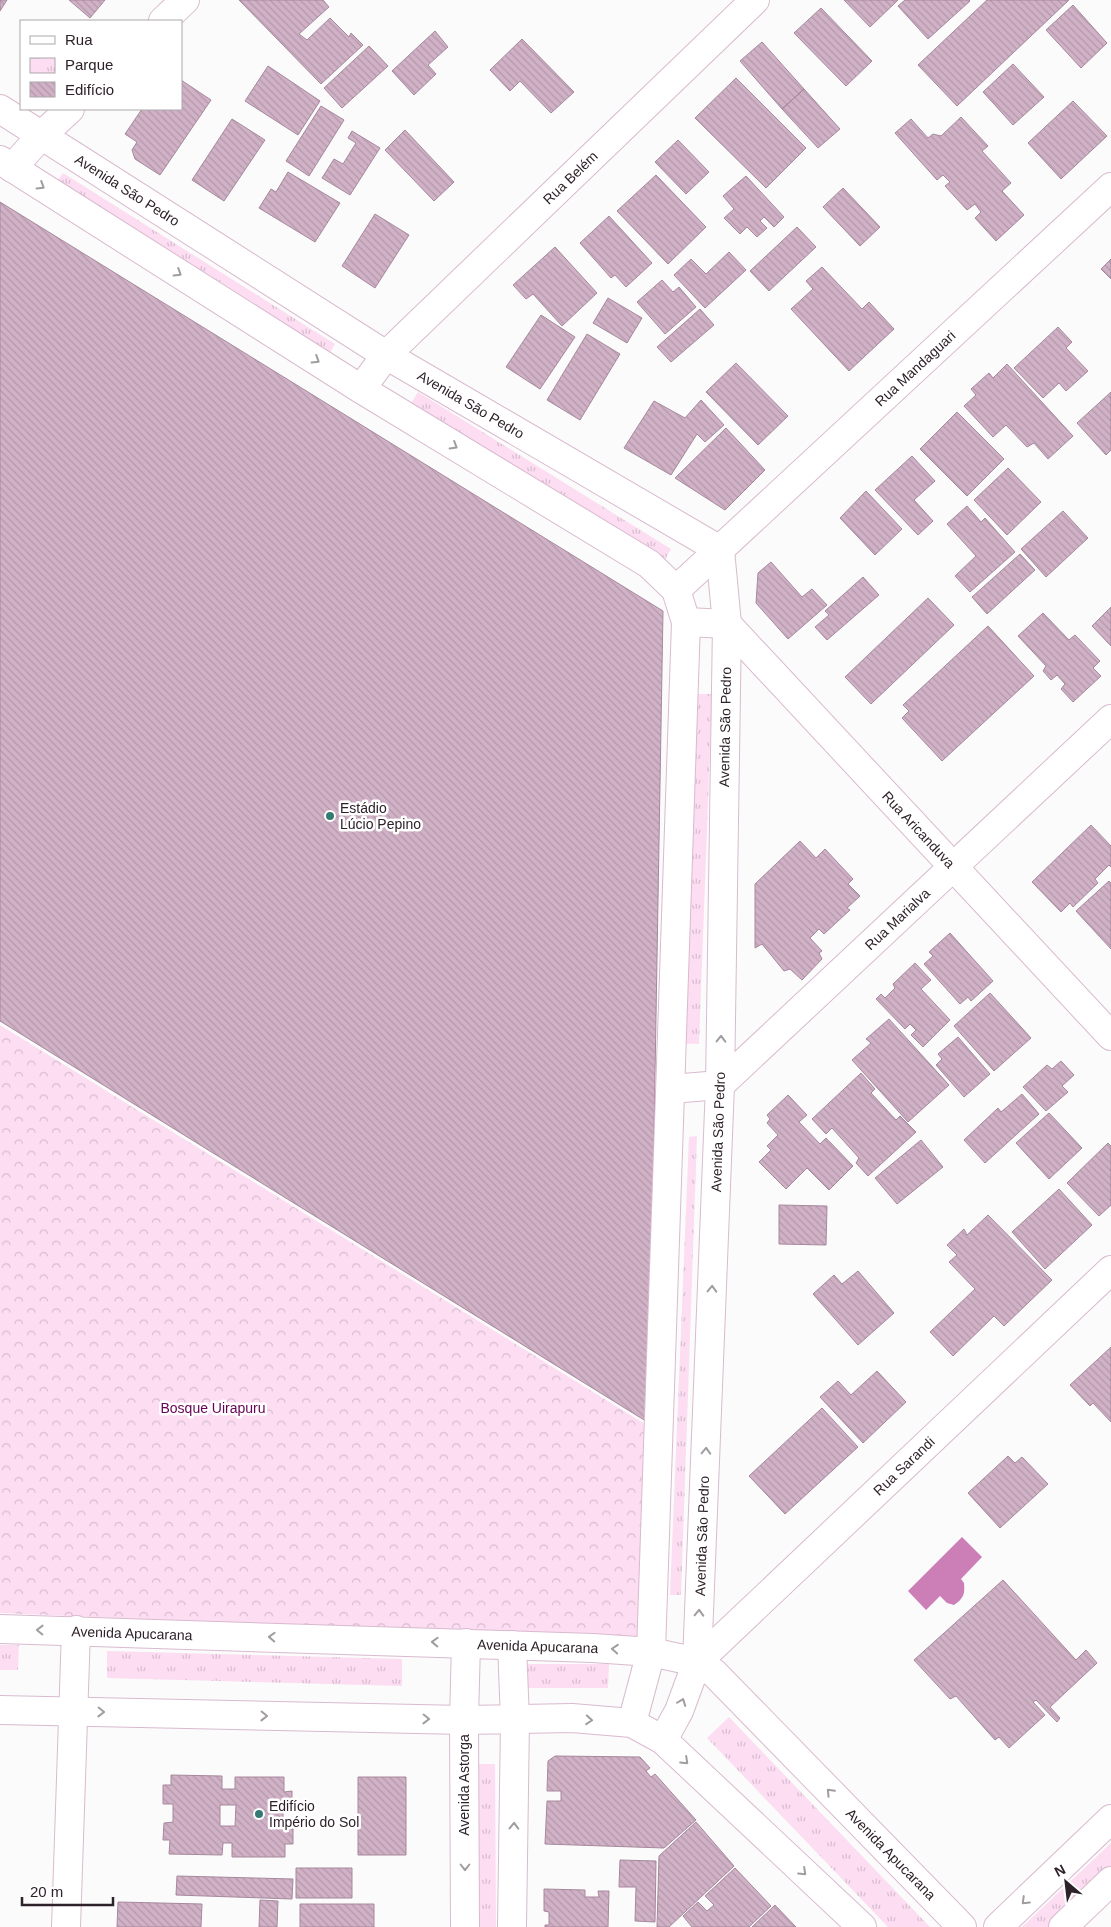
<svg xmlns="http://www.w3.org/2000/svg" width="1111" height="1927" font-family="Arial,sans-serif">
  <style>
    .forest { fill: url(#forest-crowns) }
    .park { fill: url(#park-tufts) }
    .water { fill: #cc7fb7 }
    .building { fill: url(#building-back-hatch); stroke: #a6889c; fill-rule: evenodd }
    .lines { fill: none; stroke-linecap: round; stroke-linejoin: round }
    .street-casing { stroke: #d9bacf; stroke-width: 30 }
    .secondary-casing { stroke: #d9bacf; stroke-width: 30 }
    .street { stroke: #fff; stroke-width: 28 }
    .secondary { stroke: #fff; stroke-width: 28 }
    .oneway { stroke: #a19c9f }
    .poi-dot { fill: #347b75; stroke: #fff; stroke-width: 2 }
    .labels { text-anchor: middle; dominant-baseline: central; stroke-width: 5; stroke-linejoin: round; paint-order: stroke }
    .street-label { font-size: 14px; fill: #2e222a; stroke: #fff }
    .poi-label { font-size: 14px; fill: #2e222a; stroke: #fff; text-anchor: start }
    .park-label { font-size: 14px; fill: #650354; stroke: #fff }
  </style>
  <defs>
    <pattern id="forest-crowns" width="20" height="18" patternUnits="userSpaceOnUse" patternTransform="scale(1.25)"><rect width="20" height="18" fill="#fcddf2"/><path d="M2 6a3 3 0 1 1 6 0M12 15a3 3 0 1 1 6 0" fill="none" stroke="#d8bdd0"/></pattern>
    <pattern id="park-tufts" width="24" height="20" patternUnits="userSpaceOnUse" patternTransform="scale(1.25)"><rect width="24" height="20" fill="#fcddf2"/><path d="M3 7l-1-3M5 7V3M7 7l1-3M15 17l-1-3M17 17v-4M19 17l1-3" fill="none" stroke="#d8bdd0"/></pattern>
    <pattern id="building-back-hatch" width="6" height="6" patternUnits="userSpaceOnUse" patternTransform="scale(1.25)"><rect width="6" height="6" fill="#d0b1c6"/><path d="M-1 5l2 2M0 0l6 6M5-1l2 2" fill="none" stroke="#b398aa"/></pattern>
  </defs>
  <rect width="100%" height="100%" fill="#fbfbfb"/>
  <path class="forest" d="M0,1025L648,1426L642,1640L0,1613Z"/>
  <path class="park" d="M63,173L335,344L326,359L53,187Z
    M418,392L671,549L662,565L408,408Z
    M688,694H712L699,1044L675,1043Z
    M697,1136L681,1595H670L689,1137Z
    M0,1645H19L18,1670H0Z
    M107,1651L402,1659V1686L107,1678Z
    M527,1664H609L608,1688H527Z
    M729,1717L930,1927H888L707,1738Z
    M470,1764H495L496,1927H472Z
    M1111,1843V1871L1052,1927H1022Z"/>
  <path class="water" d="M962,1537L982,1557L961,1579L964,1583C965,1594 964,1598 954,1605L947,1603L940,1596L926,1610L908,1591Z"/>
  <path class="building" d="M0,0H7L0,11Z
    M69,0H105L90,18Z
    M239,0H323L329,7L299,34L307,40L330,18L349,37L351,33L363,45L321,84Z
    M844,0H898L870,27Z
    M905,0H969L970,1L928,39L898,6Z
    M987,0H1069L957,106L918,65Z
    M1073,5L1107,43L1081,68L1046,30Z
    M821,8L872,61L846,86L794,33Z
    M435,31L448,47L428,65L436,74L414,95L392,71Z
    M522,39L574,92L551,113L520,81L510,91L490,70Z
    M762,42L804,89L782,109L740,61Z
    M369,46L388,66L342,108L324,88Z
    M1013,64L1044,97L1013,125L983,92Z
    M268,66L320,101L298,135L245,101Z
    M736,78L806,148L766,188L695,118Z
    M181,80L211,100L160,175L135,159L132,150L137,142L125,134L142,109H181Z
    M804,89L840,129L818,148L782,109Z
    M1073,101L1107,136L1061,179L1028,143Z
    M321,106L344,120L309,176L286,161Z
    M961,117L988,146L982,151L1011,183L1002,191L1024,215L996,241L975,218L981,212L975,204L967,210L945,186L950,182L943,175L937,180L895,133L911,119L928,138L933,134L941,136Z
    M232,119L265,140L224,201L192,180Z
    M405,130L454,182L434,201L385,150Z
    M352,131L380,148L350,195L322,178L334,159L343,164L356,143L348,138Z
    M678,140L709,172L686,194L655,162Z
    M288,172L340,203L315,242L259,208L271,189L276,192Z
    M656,175L706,227L668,264L617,211Z
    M746,176L784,217L774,227L764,217L760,221L767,228L757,237L747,227L740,234L724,218L734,209L723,196Z
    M843,188L880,227L860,246L823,207Z
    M0,202L663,611L649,1423L0,1021Z
    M375,214L409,235L375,288L342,266Z
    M609,216L652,263L626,287L615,275L611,278L580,243Z
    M797,227L816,247L769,291L750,271Z
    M555,247L597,293L562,326L533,294L526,299L513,285Z
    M729,252L746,270L705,308L674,275L691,259L706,274Z
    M1111,259V279L1101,269Z
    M822,267L862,309L869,302L894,329L849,371L791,309L813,289L806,281Z
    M662,280L673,292L679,287L696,307L665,334L637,302Z
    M608,298L642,318L627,343L593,323Z
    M700,309L714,325L671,362L657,347Z
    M541,315L575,337L540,389L506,367Z
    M1058,327L1072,342L1066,348L1088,371L1066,391L1059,383L1043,398L1014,368Z
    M587,334L620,354L580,420L547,400Z
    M736,363L788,416L758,445L706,392Z
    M1007,364L1073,436L1048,459L1034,443L1027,447L1006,425L993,437L964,406L976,395L971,389L989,373L993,378Z
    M1111,392V450L1106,455L1077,423Z
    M701,400L724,425L705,442L697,434L671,475L624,448L654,401L685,418Z
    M957,412L1004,459L967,496L920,449Z
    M726,428L765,470L725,510L675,478Z
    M912,456L935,481L914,500L933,521L918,535L875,490Z
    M1008,468L1041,502L1007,535L974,500Z
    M866,491L902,529L875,555L840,518Z
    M967,506L981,522L985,518L1015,552L970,592L955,576L976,556L947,524Z
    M1063,511L1088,538L1046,577L1021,549Z
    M1020,554L1035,570L987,614L972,597Z
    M771,562L802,597L812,589L827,605L788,639L756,603L758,573Z
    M863,577L879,595L827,640L815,627L829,615L825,611Z
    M928,598L954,625L871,704L845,677Z
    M1111,607V646L1092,626Z
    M1043,613L1069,640L1075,635L1100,661L1093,668L1101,676L1073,702L1061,689L1065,684L1057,675L1051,680L1043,671L1046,666L1018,636Z
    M988,626L1034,676L942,761L902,718L909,711L903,705Z
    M1091,825L1111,846V867L1109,865L1095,879L1098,883L1073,907L1070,903L1061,912L1032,882Z
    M800,841L816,858L825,849L853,879L848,884L860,896L847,908L850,910L824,934L819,929L810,938L822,951L819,953L822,959L802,980L790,969L784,971L762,944L755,948V884Z
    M1109,881L1111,883V949L1076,911Z
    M950,933L993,981L971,1001L968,997L960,1004L924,964L933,956L929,952Z
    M915,963L931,980L921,989L950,1020L923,1047L911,1035L916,1030L910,1024L905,1029L876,999L881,994L885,998L895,988L893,984Z
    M990,993L1031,1038L994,1071L954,1026Z
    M889,1019L949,1085L908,1122L852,1060L871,1043L866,1039Z
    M958,1037L990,1074L964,1097L936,1065L942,1059L938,1054Z
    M1061,1061L1074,1075L1062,1086L1068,1092L1046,1111L1023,1087L1047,1065L1052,1069Z
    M861,1073L875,1089L871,1093L896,1120L900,1116L916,1132L868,1176L856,1163L859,1158L832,1128L826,1134L812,1119Z
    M1022,1094L1039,1114L985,1163L964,1140L998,1108L1001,1112Z
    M788,1095L807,1115L799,1122L820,1144L826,1138L853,1166L829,1190L807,1168L786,1189L759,1162L771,1150L767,1146L778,1135L767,1123L770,1119L767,1115Z
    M1049,1113L1082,1148L1049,1179L1016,1143Z
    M921,1140L943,1167L897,1204L875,1178Z
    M1108,1143L1111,1146V1205L1099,1216L1067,1183Z
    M1059,1189L1092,1225L1045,1269L1012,1232Z
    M779,1205L827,1206L826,1245L779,1244Z
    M988,1215L1052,1280L1004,1326L994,1316L953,1356L930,1332L975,1289L949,1262L957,1255L947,1245L964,1229L967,1235Z
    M858,1271L894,1313L858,1345L813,1294L834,1275L842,1284Z
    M1111,1347V1422L1093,1403L1090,1406L1070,1385Z
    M877,1371L906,1402L863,1443L820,1397L838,1381L851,1395Z
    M822,1408L858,1447L785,1514L749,1476Z
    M1008,1456L1015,1463L1022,1457L1048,1484L1000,1528L968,1493Z
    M1003,1580L1076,1660L1086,1650L1097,1663L1050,1707L1060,1718L1057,1722L1036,1700L1033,1702L1045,1715L1009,1748L999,1737L995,1740L956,1696L950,1699L914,1660Z
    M555,1756L640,1757L650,1768L646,1771L651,1777L655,1774L696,1820L664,1848L545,1844L547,1801H561V1791H547L548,1761Z
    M171,1775L222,1776V1789H235V1777H284V1792L292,1791V1805H283V1827H293V1844H285V1857H232V1843H223L222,1855L169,1854L170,1840H163L164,1823L173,1822V1804H163V1785H171ZM220,1805H236L235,1826H220Z
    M358,1777H406V1855H358Z
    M696,1822L734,1866L669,1927H657L659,1856Z
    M620,1860L656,1861L655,1922L635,1921L636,1887H619Z
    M296,1868H352V1898H296Z
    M735,1868L771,1906L749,1927H692L683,1916L698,1902L707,1911L714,1905L705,1896Z
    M177,1876L293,1879L292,1899L176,1895Z
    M544,1889L585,1890V1897H599L598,1891H609L608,1927H545V1925H549V1912L544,1911Z
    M260,1900L278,1901L277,1927H259Z
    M118,1902L202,1904L201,1927H117Z
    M300,1904H374V1927H300Z
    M775,1905L796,1927H752Z"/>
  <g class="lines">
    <g class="street-casing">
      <g id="street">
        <path d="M163,21L185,0"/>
        <path d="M12,168L41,136L70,109"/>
        <path id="s1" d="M361,389L386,355L755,0"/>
        <path id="s2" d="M676,590L1111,187"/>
        <path id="s3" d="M686,622L727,624L1111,1036"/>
        <path id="s4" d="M671,1089L720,1085L1111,719"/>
        <path id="s5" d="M697,1662L1111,1270"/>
        <path d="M66,1927L76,1630"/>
      </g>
    </g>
    <g class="secondary-casing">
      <g id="secondary">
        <path id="s6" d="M0,109L386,355L720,550L727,624L720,1085L697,1662L679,1711L663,1740"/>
        <path d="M0,160L361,389L649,564L676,590L686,622L651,1652L632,1723"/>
        <path id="s7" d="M0,1629L593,1648L651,1652L697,1662L714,1673L962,1927"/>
        <path d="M0,1710L464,1720L572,1718L632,1723L663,1740L862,1927"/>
        <path d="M465,1927L464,1720L466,1643"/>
        <path d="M512,1927L515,1720L512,1645"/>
        <path d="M998,1927L1111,1819"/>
        <path d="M1063,1927L1111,1881"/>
      </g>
    </g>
    <use href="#street" class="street"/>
    <use href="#secondary" class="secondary"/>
  </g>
  <defs><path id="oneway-chevron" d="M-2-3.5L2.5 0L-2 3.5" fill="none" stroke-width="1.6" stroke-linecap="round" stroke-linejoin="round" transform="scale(1.25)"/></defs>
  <g class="oneway">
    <use href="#oneway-chevron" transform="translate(41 186) rotate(32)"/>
    <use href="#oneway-chevron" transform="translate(178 273) rotate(32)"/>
    <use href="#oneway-chevron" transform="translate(316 360) rotate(32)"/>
    <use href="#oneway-chevron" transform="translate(454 446) rotate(31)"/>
    <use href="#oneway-chevron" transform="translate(721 1039) rotate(-89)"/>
    <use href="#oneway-chevron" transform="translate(712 1289) rotate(-88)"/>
    <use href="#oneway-chevron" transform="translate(706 1451) rotate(-88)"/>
    <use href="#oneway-chevron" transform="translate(699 1613) rotate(-88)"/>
    <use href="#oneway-chevron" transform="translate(40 1630) rotate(-179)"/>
    <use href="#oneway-chevron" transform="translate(272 1637) rotate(-178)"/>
    <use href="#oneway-chevron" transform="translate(435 1642) rotate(-178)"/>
    <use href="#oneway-chevron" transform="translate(615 1649) rotate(-176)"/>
    <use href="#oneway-chevron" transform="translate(682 1702) rotate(-69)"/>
    <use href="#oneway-chevron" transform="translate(101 1712) rotate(1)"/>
    <use href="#oneway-chevron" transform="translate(264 1716) rotate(1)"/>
    <use href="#oneway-chevron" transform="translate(426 1719) rotate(1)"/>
    <use href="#oneway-chevron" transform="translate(589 1720) rotate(4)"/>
    <use href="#oneway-chevron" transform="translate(685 1761) rotate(43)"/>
    <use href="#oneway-chevron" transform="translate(830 1792) rotate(-134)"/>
    <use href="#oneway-chevron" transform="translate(514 1826) rotate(-89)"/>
    <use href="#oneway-chevron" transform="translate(465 1867) rotate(90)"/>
    <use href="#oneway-chevron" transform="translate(803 1872) rotate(43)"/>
    <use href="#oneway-chevron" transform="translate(1025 1901) rotate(136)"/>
  </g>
  <g class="poi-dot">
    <circle cx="330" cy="816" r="5"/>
    <circle cx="259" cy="1814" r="5"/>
  </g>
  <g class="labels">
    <g class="street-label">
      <text stroke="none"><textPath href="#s1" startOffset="298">Rua Belém</textPath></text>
      <text stroke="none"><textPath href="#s6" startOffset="151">Avenida São Pedro</textPath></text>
      <text stroke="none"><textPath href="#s2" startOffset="326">Rua Mandaguari</textPath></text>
      <text stroke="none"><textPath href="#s6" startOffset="556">Avenida São Pedro</textPath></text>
      <text transform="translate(725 727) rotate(-89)">Avenida São Pedro</text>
      <text stroke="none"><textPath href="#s3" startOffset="322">Rua Aricanduva</textPath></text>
      <text stroke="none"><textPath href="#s4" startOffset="292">Rua Marialva</textPath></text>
      <text transform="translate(718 1132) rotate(-88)">Avenida São Pedro</text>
      <text stroke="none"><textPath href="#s5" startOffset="285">Rua Sarandi</textPath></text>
      <text transform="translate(702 1536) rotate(-88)">Avenida São Pedro</text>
      <text stroke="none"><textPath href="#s7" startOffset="132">Avenida Apucarana</textPath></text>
      <text stroke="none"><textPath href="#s7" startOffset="538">Avenida Apucarana</textPath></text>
      <text transform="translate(464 1785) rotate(-90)">Avenida Astorga</text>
      <text stroke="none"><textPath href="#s7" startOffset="972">Avenida Apucarana</textPath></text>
    </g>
    <g class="poi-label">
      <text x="340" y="808">Estádio<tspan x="340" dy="16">Lúcio Pepino</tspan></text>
      <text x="269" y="1806">Edifício<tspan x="269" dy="16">Império do Sol</tspan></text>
    </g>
    <g class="park-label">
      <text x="213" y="1408">Bosque Uirapuru</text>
    </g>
  </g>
  <rect x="20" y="20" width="162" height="90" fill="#ffffff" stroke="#aba7aa"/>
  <rect x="30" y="36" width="25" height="8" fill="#ffffff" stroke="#aba7aa"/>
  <text x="65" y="45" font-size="15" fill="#2e222a">Rua</text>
  <rect x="30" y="58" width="25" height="15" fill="url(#park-tufts)" stroke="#aba7aa"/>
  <text x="65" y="70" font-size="15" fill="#2e222a">Parque</text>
  <rect x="30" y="82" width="25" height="15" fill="url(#building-back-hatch)" stroke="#aba7aa"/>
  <text x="65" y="95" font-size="15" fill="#2e222a">Edifício</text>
  <g transform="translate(1066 1882) rotate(332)" stroke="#ffffff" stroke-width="4" paint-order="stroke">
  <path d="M0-4L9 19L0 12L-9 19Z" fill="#2e222a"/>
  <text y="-8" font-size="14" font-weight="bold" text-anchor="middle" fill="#2e222a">N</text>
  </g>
  <path d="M22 1897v8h91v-8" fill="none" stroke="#2e222a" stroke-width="2.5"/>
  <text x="30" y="1897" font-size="15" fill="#2e222a" stroke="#ffffff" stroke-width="4" paint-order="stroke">20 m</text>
</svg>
